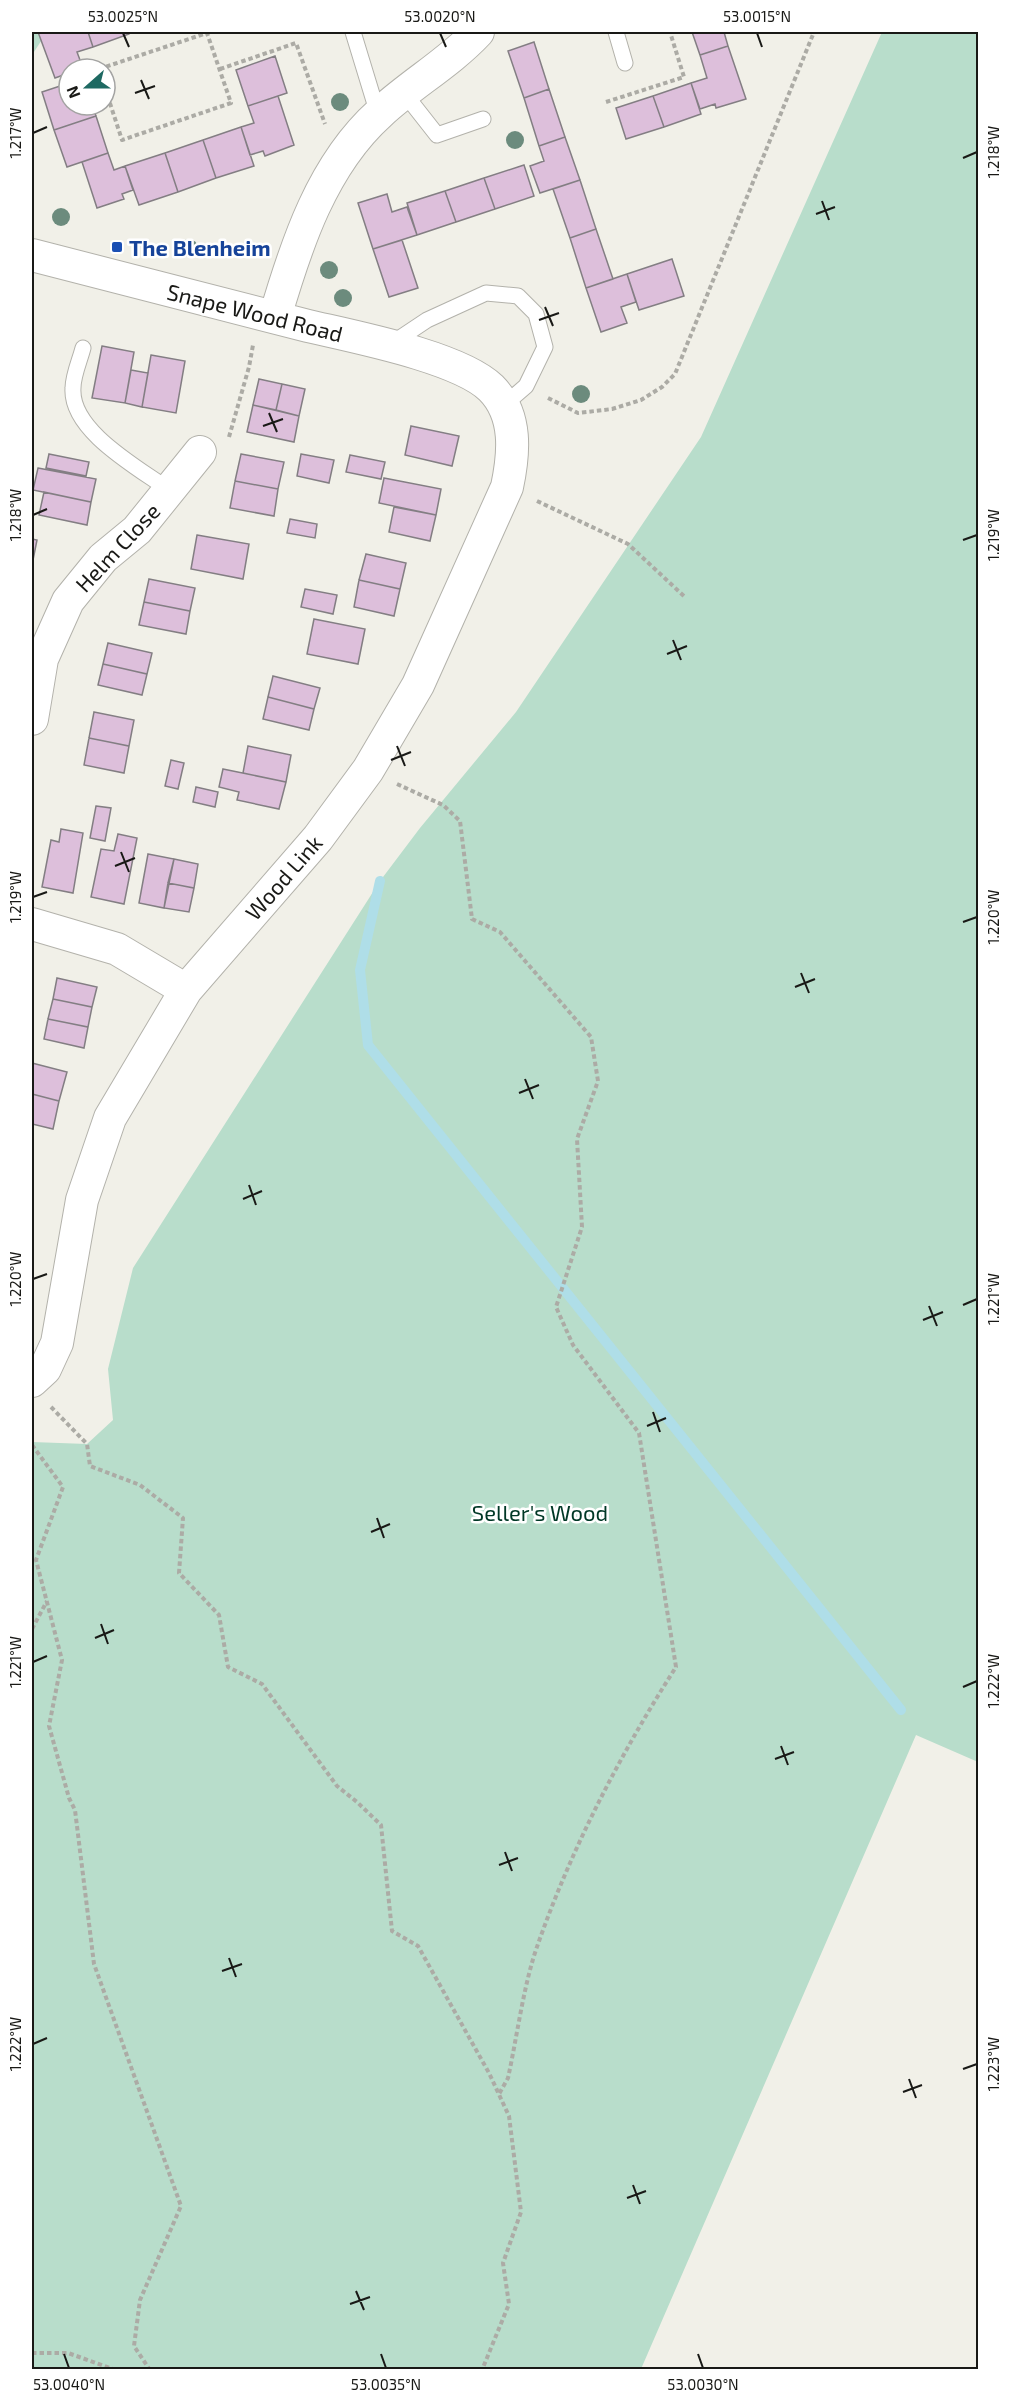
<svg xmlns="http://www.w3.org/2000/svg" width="1010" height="2401" font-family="'Exo 2',sans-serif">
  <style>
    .green { fill: #b8ddcb }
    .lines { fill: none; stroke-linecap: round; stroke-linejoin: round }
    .stream { stroke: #afdee8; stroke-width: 10 }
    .building { fill: #ddbfdb; stroke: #837e83; stroke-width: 1.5 }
    .service-casing { stroke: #b3b2ab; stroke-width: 17 }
    .minor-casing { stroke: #b3b2ab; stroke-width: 34 }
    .path { stroke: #acaba5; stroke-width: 4; stroke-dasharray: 4.5 3; stroke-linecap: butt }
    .service { stroke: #fff; stroke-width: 15 }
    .minor { stroke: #fff; stroke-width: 32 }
    .tree { fill: #6c8b7d }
    .ticks { fill: none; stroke: #191916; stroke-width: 2 }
    .transit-dot { fill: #1a4fb4; stroke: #fff; stroke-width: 2 }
    .labels { text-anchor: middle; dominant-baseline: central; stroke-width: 5; stroke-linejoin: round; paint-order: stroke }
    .transit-label { font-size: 22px; font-weight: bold; fill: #164399; stroke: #fff; text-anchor: start }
    .street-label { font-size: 22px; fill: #191916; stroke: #fff }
    .park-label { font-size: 22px; fill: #003826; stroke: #fff }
    .neatline { fill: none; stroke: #191916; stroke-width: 2 }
    .ticks-label { font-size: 15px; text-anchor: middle; fill: #191916 }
  </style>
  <rect width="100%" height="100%" fill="#f1f0e8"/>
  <path class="green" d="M32,32H47L32,55Z
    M882,32H978V1762L916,1735L641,2369H32V1442L87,1444L113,1420L108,1369L133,1268L380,881L420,828L516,712L701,437Z"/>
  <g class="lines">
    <path class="stream" d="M380,881L360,970L368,1045L901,1710"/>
  </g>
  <path class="building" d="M38,32H88L93,47L77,52L83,68L69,69V73L55,78Z
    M88,32H129V34L93,47Z
    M692,32H724L728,46L700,55Z
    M534,42L549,89L524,98L508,51Z
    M728,46L746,99L716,108L715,104L700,109L691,83L707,78L700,55Z
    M275,56L287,93L248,106L236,70Z
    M69,83V105H92L96,116L54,130L42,92Z
    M691,83L701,114L664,127L653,96Z
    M549,89L565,137L539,146L524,98Z
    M278,96L294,145L265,156L263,151L250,155L241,127L254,123L248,106Z
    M653,96L664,127L626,139L616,108Z
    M96,116L108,153L67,167L54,130Z
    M241,127L254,166L216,178L203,140Z
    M565,137L580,180L540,193L530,166L544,161L539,146Z
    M203,140L216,178L178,192L165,153Z
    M108,153L114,170L125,166L133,190L122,194L124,199L97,208L82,162Z
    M165,153L178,192L139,205L125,166Z
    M524,165L534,196L495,209L484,178Z
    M484,178L495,209L456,222L445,191Z
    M580,180L596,229L570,238L553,189Z
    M445,191L456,222L417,235L407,203Z
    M387,194L392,212L407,207L417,235L373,249L358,203Z
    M596,229L613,279L586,288L570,238Z
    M402,240L418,288L389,297L373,249Z
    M672,259L684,296L639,310L627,274Z
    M627,274L636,302L621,307L627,323L601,332L586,288Z
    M102,346L134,352L125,403L92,398Z
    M151,355L185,361L176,413L142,407Z
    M131,370L148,373L142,407L125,403Z
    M259,379L282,384L276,410L253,405Z
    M282,384L305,389L299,416L276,410Z
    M253,405L299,416L294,442L247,432Z
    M411,426L459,436L452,466L405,455Z
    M49,454L89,462L86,476L46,468Z
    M241,454L284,462L278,489L235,481Z
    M301,454L334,460L329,483L297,476Z
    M350,455L385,462L381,479L346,472Z
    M38,468L96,479L91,502L33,490Z
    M384,478L441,489L436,515L379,503Z
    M235,481L278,489L274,516L230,508Z
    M44,492L91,502L87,525L39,515Z
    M394,507L436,515L430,541L389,532Z
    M290,519L317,524L315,538L287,533Z
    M197,535L249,544L243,579L191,569Z
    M32,539L37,540L32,565Z
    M366,554L406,563L400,589L359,580Z
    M149,579L195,588L190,611L144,602Z
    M359,580L400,589L394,616L354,607Z
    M305,589L337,595L333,614L301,607Z
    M144,602L190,611L186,634L139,625Z
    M314,619L365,629L358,664L307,654Z
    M108,643L152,653L147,674L103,664Z
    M103,664L147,674L142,695L98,685Z
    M273,676L320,688L314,709L268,697Z
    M268,697L314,709L309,730L263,719Z
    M94,712L134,720L129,746L89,738Z
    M89,738L129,746L124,773L84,765Z
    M248,746L291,755L286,782L243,773Z
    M171,760L184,763L178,789L165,786Z
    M223,769L286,782L279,809L237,800L239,792L219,787Z
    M196,787L218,792L215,807L193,802Z
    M96,806L111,808L105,841L90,838Z
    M61,829L83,833L73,893L42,887L51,840L59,842Z
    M118,834L137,838L124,904L91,897L101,849L114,851Z
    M148,854L174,859L164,908L139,903Z
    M174,859L198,864L194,888L168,883Z
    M168,883L194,888L189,912L164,908Z
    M57,978L97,987L92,1007L53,999Z
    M53,999L92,1007L88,1027L48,1019Z
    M48,1019L88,1027L84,1048L44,1039Z
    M32,1063L67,1072L59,1101L32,1094Z
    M32,1094L59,1101L53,1129L32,1124Z"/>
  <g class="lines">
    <g class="service-casing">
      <path id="service" d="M353,32L378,114
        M616,32L625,63
        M404,93L437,135L483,119
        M391,344L427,320L486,293L518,296L536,314L545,347L526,386L504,405
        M83,348C80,360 73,375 73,388C70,431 139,468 169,490"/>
    </g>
    <g class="minor-casing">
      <path id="minor" d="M32,255C124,279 216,302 308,326C355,337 459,357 491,388C518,415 514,454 507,487L418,685L368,770L318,838L186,990L110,1118L82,1200L57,1343L45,1369L32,1381
        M275,317C296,245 322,165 380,113C411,84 449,63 478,32
        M32,719L42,659L68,601L103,558L137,530L200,452
        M32,924L117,949L186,990"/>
    </g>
    <path class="path" d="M99,69L207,33L231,103L122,140L105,88
      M220,69L296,43L325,124
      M606,102L684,77L670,32
      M548,398L578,413L612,409L641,400L662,387L675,374L814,32
      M229,437L249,367L253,345
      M537,501L628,544L686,598
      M397,784L443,805L460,821L472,919L500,932L591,1037L598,1081L577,1139L582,1227L556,1307L573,1345L639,1433L676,1667C621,1753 572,1847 538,1944C524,1982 517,2037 508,2078L499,2094
      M51,1407L87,1444L90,1466L140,1485L183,1518L179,1573L219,1615L228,1667L262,1684L337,1786L357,1802L381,1825L392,1931L418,1946L489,2073L509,2116L521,2212L503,2263L509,2304L482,2370
      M32,1445L63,1487L36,1560L62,1660L49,1726L69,1798L75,1810L94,1964L181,2206L140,2300L134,2346L150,2370
      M32,1629L47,1601
      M32,2353H68L116,2370"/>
    <use href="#service" class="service"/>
    <use href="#minor" class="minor"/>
  </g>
  <g class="tree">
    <circle cx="340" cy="102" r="9"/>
    <circle cx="515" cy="140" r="9"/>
    <circle cx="61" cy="217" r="9"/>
    <circle cx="189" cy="248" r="9"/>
    <circle cx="329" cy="270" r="9"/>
    <circle cx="343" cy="298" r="9"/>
    <circle cx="581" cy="394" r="9"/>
  </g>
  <path class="ticks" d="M123,33L129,47M440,33L446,47M757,33L762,47M141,80L149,99M135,93L155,86M33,133L47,127M963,158L977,152M822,201L829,220M816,214L835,207M545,307L553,326M539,320L559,313M269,413L277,432M263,426L283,419M33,515L47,509M963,540L977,535M673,640L681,660M667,654L687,646M397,746L405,766M391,760L411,752M121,852L129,872M115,866L135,858M33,897L47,892M963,922L977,917M801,973L809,993M795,987L815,979M525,1079L533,1099M519,1093L539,1085M249,1185L256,1205M243,1199L262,1191M33,1279L47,1274M963,1305L977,1299M929,1306L937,1326M923,1320L943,1312M653,1412L660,1432M647,1426L666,1418M377,1518L384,1538M371,1532L390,1524M101,1624L108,1644M95,1638L114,1630M33,1662L47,1656M963,1687L977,1681M781,1746L788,1765M775,1759L794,1752M505,1852L512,1871M499,1865L518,1858M229,1958L236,1977M222,1971L242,1964M33,2044L47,2038M963,2069L977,2064M909,2079L916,2098M903,2092L922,2085M633,2185L640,2204M627,2198L646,2191M356,2291L364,2310M350,2304L370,2297M64,2354L69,2368M381,2354L386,2368M698,2354L703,2368"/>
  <rect class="transit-dot" x="111" y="241" width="12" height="12" rx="3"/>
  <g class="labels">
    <g class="transit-label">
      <text x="129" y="247">The Blenheim</text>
    </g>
    <g class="street-label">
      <text transform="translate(255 312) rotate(14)">Snape Wood Road</text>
      <text transform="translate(117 547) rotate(-47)">Helm Close</text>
      <text transform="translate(283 877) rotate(-49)">Wood Link</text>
    </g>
    <g class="park-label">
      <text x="540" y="1512">Seller's Wood</text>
    </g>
  </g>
  <rect width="1010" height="2401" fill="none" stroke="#ffffff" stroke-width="66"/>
  <g transform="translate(87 87) rotate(249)"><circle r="28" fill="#ffffff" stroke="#a3a3a2" stroke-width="1.5"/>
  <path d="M0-4.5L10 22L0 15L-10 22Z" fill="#1e6962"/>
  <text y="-9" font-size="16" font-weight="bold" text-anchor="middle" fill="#191916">N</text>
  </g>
  <rect x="33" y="33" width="944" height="2335" class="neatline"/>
  <g class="ticks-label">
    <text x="123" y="22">53.0025°N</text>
    <text x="440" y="22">53.0020°N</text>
    <text x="757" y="22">53.0015°N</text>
    <text transform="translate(16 133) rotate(-90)" y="5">1.217°W</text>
    <text transform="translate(994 152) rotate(-90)" y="5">1.218°W</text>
    <text transform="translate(16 515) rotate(-90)" y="5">1.218°W</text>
    <text transform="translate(994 535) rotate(-90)" y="5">1.219°W</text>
    <text transform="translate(16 897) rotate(-90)" y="5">1.219°W</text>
    <text transform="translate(994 917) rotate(-90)" y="5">1.220°W</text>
    <text transform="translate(16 1279) rotate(-90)" y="5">1.220°W</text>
    <text transform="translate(994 1299) rotate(-90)" y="5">1.221°W</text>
    <text transform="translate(16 1662) rotate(-90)" y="5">1.221°W</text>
    <text transform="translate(994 1681) rotate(-90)" y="5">1.222°W</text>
    <text transform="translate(16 2044) rotate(-90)" y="5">1.222°W</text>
    <text transform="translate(994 2064) rotate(-90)" y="5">1.223°W</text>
    <text x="69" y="2390">53.0040°N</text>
    <text x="386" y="2390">53.0035°N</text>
    <text x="703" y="2390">53.0030°N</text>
  </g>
</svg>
